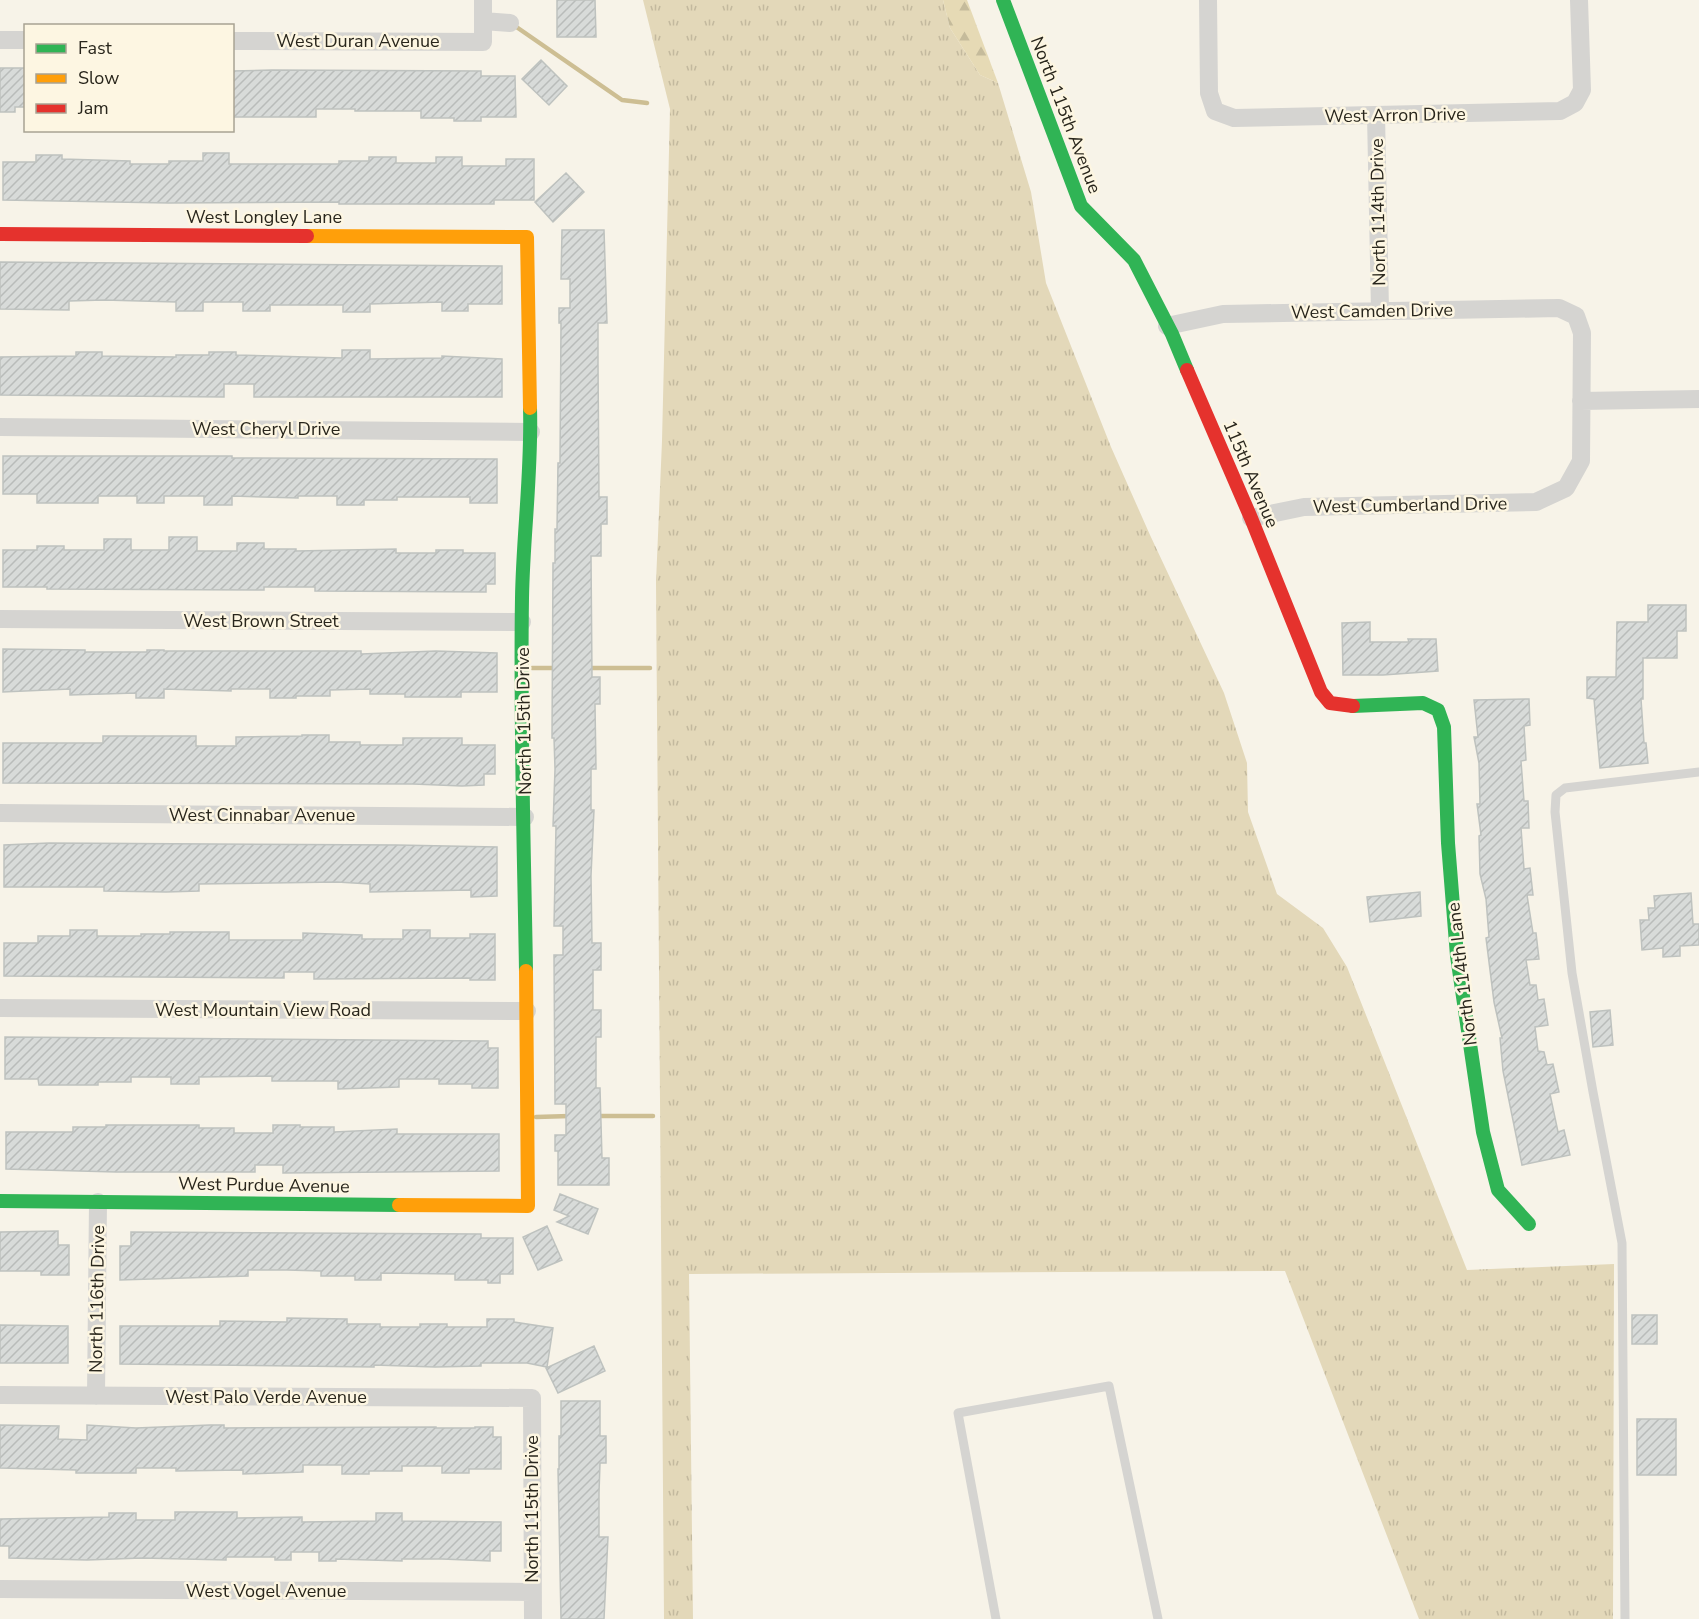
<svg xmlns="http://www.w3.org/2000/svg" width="1699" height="1619" font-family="'Nunito Sans',sans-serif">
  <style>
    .grass { fill: url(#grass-tufts) }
    .forest { fill: url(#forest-firs) }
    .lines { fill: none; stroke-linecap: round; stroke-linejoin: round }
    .stream { stroke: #cdbe93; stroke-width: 4.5 }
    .building { fill: url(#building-hatch); stroke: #bec2bf; stroke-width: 1.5 }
    .lane { stroke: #d5d4d1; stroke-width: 9 }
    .street { stroke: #d5d4d1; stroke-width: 18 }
    .fast { stroke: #30b455; stroke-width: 14 }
    .slow { stroke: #ff9f0a; stroke-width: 14 }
    .jam { stroke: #e5322d; stroke-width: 14 }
    .labels { text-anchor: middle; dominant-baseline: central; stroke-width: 5; stroke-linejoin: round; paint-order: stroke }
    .street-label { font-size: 18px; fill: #29261c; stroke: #fdf6e2 }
  </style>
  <defs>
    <pattern id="grass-tufts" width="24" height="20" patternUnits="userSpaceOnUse" patternTransform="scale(1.5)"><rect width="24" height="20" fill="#e3d8b9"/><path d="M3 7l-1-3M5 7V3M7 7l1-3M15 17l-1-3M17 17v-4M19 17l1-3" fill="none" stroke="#c3b99e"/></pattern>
    <pattern id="forest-firs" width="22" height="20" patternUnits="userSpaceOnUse" patternTransform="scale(1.5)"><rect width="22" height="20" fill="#e6dab5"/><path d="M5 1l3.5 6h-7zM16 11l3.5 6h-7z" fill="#c5bb9b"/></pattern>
    <pattern id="building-hatch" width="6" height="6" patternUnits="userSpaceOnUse" patternTransform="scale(1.5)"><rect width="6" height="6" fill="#d8dbd9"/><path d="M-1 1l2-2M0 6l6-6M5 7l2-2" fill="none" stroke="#b9bcba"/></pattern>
  </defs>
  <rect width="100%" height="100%" fill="#f7f3e8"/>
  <path class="grass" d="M643,0H943L950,28L980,75L998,83L1031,192L1046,283L1111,447L1150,535L1224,693L1247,763L1248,812L1277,894L1323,928L1347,967L1467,1270L1614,1264L1613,1619H1419L1285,1271L689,1274L693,1619H664L656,582L662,441L670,109Z"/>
  <path class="forest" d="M943,0H967L998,83L980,75L950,28Z"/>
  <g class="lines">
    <path class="stream" d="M515,26L622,100L647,103
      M532,668H556
      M586,668H650
      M596,1116H653
      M536,1117L570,1116"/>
  </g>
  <path class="building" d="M557,0H595L596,37H557Z
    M541,60L567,86L549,105L522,79Z
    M0,68H26V107H15V112H0Z
    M272,70L481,71V76H515L516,117H481V121H454V118H421V111H355V109H316V117H232V71Z
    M203,153H229V164H339V161H369V157H396V163H436V157H462V166H506V159H534V200H494V204H339V202L169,203L3,200V162H36V155H62V159L130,161V164H169V161H203Z
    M566,173L584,192L553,222L535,202Z
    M562,230H604L607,323H598V363L599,497H607V524H601V556H591L592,677H600V704H595L596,769H591V810H594L591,876L592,943H601V970H593V1010H601V1037H596V1088H600L602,1158H609V1185H558V1151H555V1135H566V1104H555L554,955H563V926H554L556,826H553L555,769L554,738H552L553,563H555V529H557L558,463H560L561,323H559V308H570V279H561Z
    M0,262L502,266V304H468V311H442V302L370,304V312H343V305H270V311H243V302H203V311H176V302L104,300L69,301V310L0,309Z
    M342,350H370V359L442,358V356L502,359V397H254V384H224V397L0,395V357L76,356V352H102V356L176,357V355H209V352H236V355L342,358Z
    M3,456H232V458L497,459V503H470V497H397V500H364V505H337V496H298V498L232,496V505H204V496H164V503H137V496H98V503H37V494H3Z
    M169,537H197V551H237V543H264V549H296V551L396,549V553H436V550H463V553H495V584H486V592L315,591V587H264V590L47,589V587H3V550H37V546H64V550H104V539H131V550H169Z
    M1648,605H1686V631H1677V658H1643V699H1641L1644,743H1646L1648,763L1600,768L1594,699L1587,698V677H1616L1617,622H1648Z
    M1370,622V642H1409L1408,639H1436L1438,671L1383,675H1343L1342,623Z
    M3,649L85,650V652H147V650H164V651H361V654L436,651L497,653V692H461V697H405V694H370V689L330,690V696H296V698H270V689H231V691L164,689V698H136V693L70,695V689L3,692Z
    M1529,699L1530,725L1524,726L1526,760L1521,761L1524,801H1528L1529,828H1521L1524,869L1530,868L1533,895H1527L1533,933H1536L1539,959L1526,960L1530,985H1536L1538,1000L1544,999L1548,1025L1535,1027L1538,1051L1544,1052L1547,1065L1553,1064L1559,1092L1550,1094L1558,1132L1564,1130L1570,1155L1522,1165L1503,1071L1500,1038H1502L1494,1002L1486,938L1489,937L1486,899L1480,874L1479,836L1481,835L1477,804H1480L1479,763L1474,737H1478L1474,700Z
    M302,735H329V742H360V745H403V738H462V745H495V774H484V785L462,786L413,784L3,783V743H103V736H196V746H236V737L302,736Z
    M49,843L397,845L497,847V896L471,897V890L370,892V884L337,882L199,884V891L166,892L104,891V887H4V845Z
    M1420,892L1421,916L1370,922L1367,897Z
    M1691,893L1693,924H1699V945L1680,946V956L1663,957V948L1642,950L1640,920H1649L1648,908H1655L1654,896Z
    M70,930H97V936H141V934H170V932H229V940H303V933L362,935V939H403V930H430V938H470V934H495V980H470V978L314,979V972H284V978L4,976V943H38V936H70Z
    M1610,1010L1613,1045L1593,1047L1590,1012Z
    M5,1037L488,1041V1048H498V1088H472V1084H439V1079H399V1087L338,1089V1081H272V1076L199,1077V1084H171V1077H131V1082H98V1085H39L38,1079H5Z
    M106,1125H199V1128H234V1133H273V1125H300V1127H334V1132L397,1129V1134H499V1171L283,1173V1165H255V1172H116L6,1169V1132H73V1127H106Z
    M560,1194L598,1209L588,1234L557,1222L569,1216L554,1210Z
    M547,1226L562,1260L538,1270L523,1237Z
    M58,1231V1245H69V1275H41V1271H0V1232Z
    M131,1232L481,1234V1238H513V1274H500V1283H488V1280H455V1274L381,1273V1280H355V1276H321V1271L287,1270H248V1276L120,1280V1246H131Z
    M1632,1315H1657V1344H1632Z
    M287,1318L347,1319V1324H380V1327H420V1324H447V1327H487V1319H514V1322L553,1328L547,1367L527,1363H481V1366L435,1367L374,1365V1367L120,1364V1326H220V1321L287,1322Z
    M0,1325L68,1326V1363H0Z
    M594,1346L605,1371L558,1393L546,1368Z
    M561,1401H600V1436H606V1463H600L599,1493V1537H608L604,1619H561L558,1469H559V1436H561Z
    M1637,1419H1676V1475H1637Z
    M0,1425L59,1426L58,1439L87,1440V1425L136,1428L210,1425H224V1428L436,1427V1428H475V1427H493V1437H501V1469H469V1473H442V1466H402V1471H369V1474H342V1465H303V1472L243,1474V1470L176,1471V1468H136V1473H76V1470L0,1468Z
    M175,1512H237V1518L302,1517V1522L376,1521V1513H402V1521L501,1522V1551H490V1561L442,1559H402V1561L336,1559V1561H319V1552H291V1560H275V1557H226V1560L142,1558L87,1560L9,1558V1546H0V1519L109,1517V1513H136V1520H175Z"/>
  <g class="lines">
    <path class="lane" d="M996,1619L958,1413L1109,1386L1158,1619
      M1625,1619L1622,1243L1593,1092L1572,973L1555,812L1556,795L1565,788L1699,772"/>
    <path class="street" d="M1208,0L1209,93L1215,111L1234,118L1560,111L1575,103L1582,90L1579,0
      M483,21L510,23
      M0,40H26
      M232,41L483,42V0
      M1376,115L1380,310
      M1167,326L1223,314L1559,308L1576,316L1582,333L1581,461L1566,488L1536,502L1304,507L1251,518
      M1581,401L1699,399
      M0,427L531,432
      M0,619L522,622
      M0,813L525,817
      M0,1008L527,1011
      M0,1395L532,1398L533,1619
      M96,1396L98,1202
      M0,1589L533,1592"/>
    <path class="fast" d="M1003,0L1081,206L1134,260L1172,334L1187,370
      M1353,706L1423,703L1438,710L1444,727L1448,843L1457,956L1483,1132L1498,1190L1529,1224
      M526,971C524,847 520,722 522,598C523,535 532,471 530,408
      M0,1201L399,1205"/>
    <path class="slow" d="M307,236L527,237L530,408
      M399,1205L528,1206L526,971"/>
    <path class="jam" d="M0,234L307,236
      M1187,370L1251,518L1321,692L1330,703L1353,706"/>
  </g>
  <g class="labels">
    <g class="street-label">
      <text x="358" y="41">West Duran Avenue</text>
      <text transform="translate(1066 115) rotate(69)">North 115th Avenue</text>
      <text transform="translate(1395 115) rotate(-1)">West Arron Drive</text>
      <text transform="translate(1378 212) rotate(-91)">North 114th Drive</text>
      <text x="264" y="217">West Longley Lane</text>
      <text transform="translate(1372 311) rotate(-1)">West Camden Drive</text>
      <text x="266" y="429">West Cheryl Drive</text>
      <text transform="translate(1251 474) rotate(67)">115th Avenue</text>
      <text transform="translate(1410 505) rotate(-1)">West Cumberland Drive</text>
      <text x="261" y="621">West Brown Street</text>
      <text transform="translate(524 721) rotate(-91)">North 115th Drive</text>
      <text x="262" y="815">West Cinnabar Avenue</text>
      <text transform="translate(1462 974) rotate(-97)">North 114th Lane</text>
      <text x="263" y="1010">West Mountain View Road</text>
      <text transform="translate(264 1185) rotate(1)">West Purdue Avenue</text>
      <text transform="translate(97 1299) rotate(-89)">North 116th Drive</text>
      <text x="266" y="1397">West Palo Verde Avenue</text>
      <text transform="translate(532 1509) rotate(-90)">North 115th Drive</text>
      <text x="266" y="1591">West Vogel Avenue</text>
    </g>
  </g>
  <rect x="24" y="24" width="210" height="108" fill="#fdf6e2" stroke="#a8a393" stroke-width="1.5"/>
  <rect x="36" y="44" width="30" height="9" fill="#30b455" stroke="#a8a393" stroke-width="1.5"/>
  <text x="78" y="54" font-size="18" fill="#29261c">Fast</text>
  <rect x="36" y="74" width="30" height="9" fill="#ff9f0a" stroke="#a8a393" stroke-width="1.5"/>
  <text x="78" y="84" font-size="18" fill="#29261c">Slow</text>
  <rect x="36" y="104" width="30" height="9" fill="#e5322d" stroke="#a8a393" stroke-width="1.5"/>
  <text x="78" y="114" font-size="18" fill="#29261c">Jam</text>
</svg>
